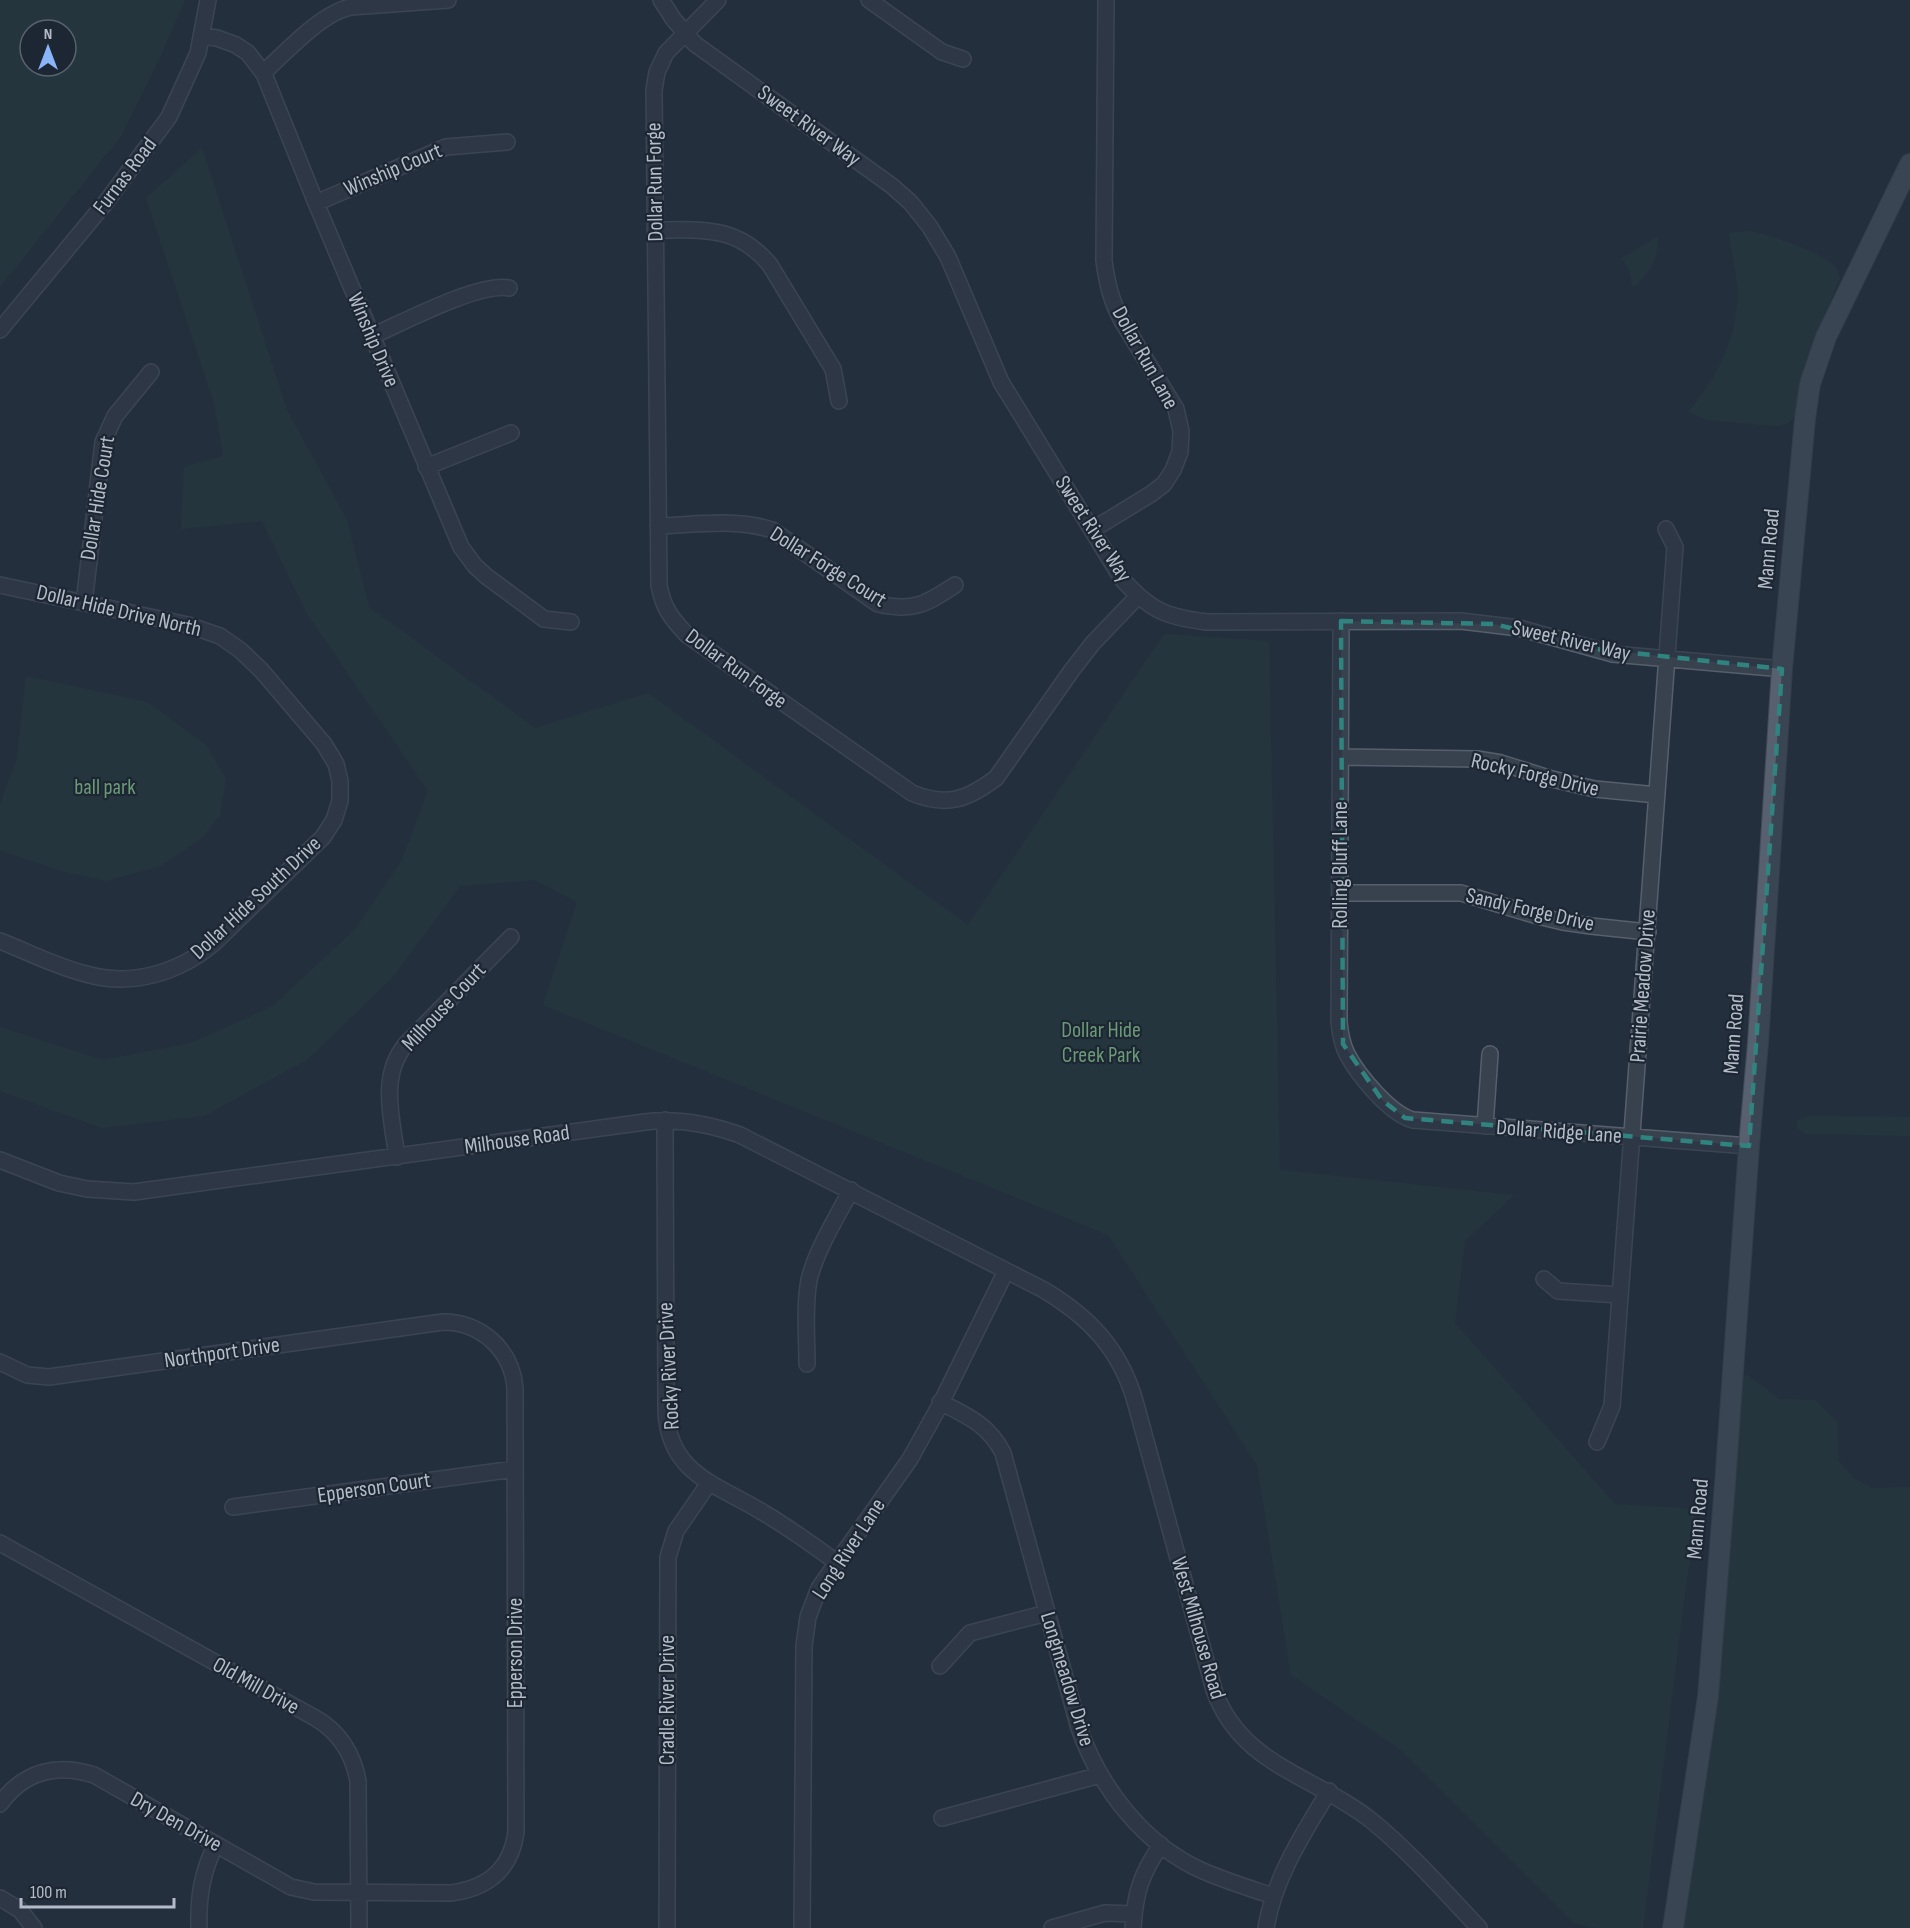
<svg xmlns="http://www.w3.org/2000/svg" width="1910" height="1928" font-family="'Sofia Sans Condensed',sans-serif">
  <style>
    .green { fill: #263c3f; fill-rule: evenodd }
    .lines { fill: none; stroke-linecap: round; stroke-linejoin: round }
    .minor-casing { stroke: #565f6c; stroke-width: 18 }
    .major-casing { stroke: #414a57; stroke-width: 22 }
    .minor { stroke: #38414e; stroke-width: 15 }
    .major { stroke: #56606e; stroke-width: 20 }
    .marked { fill: none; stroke: #308480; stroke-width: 4.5; stroke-dasharray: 12 8; stroke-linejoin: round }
    .labels { text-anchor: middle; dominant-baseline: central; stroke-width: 4.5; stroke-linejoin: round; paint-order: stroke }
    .street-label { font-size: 22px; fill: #b4bcc9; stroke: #1d2633 }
    .park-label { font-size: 22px; fill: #6b9a76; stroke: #1d2633 }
  </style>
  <rect width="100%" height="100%" fill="#242f3e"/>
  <path class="green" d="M0,0H185L161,55L121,136L0,287ZM30,30H66V66H30Z
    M202,148L287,410L347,520L369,607L535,728L648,693L968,925L1164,634L1269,641L1280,1170L1514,1195L1465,1241L1455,1323L1615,1504L1698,1509L1686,1585L1643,1928H1596L1574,1923L1401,1750L1291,1675L1257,1465L1108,1235L543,1005L577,902L535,880L460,886L392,978L308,1059L204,1116L102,1128L0,1091V1027L103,1060L191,1043L273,1006L355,929L402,860L428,791L306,612L262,521L181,529L184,467L223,456L214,403L146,198Z
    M1750,231C1768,235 1825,253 1836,268C1838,271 1838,274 1840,277L1811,351L1798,413L1787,424L1774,426L1707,420L1688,412C1718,377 1741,332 1737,284C1735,267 1731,250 1729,233Z
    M1658,236C1658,260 1652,268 1637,285L1632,286L1629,270L1622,258Z
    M26,676L147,702L206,745L226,779L220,815L202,838L160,866L106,881L61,871L0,850V804L17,759Z
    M1808,1116L1910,1117V1136L1805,1134L1797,1128V1121Z
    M1748,1375L1779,1399L1815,1400L1837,1422L1839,1461L1854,1478L1872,1488L1910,1487V1928H1682L1718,1703L1741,1378Z"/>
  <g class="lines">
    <g class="minor-casing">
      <path id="minor" d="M661,0L674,20L695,44L892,186L911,203L930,227L948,257L1001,382L1122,579C1150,610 1165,617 1207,622L1461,621L1519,628L1613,654L1782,669
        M718,0L666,53L657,72L654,90L659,585C663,608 671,618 687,635L912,793C946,807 967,800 996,778L1072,670L1093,643L1138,596
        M869,0L942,52L963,59
        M203,36L217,38L236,45L248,53L264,74L316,203L461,547L475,566L486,576L544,619L571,622
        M263,73C286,52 321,13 351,7L448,0
        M316,203L446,147L507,142
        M655,230C702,230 737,225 770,265L833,369L839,401
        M0,330L106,202L169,117L198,53L208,0
        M372,336C402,323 479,282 509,288
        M426,467L511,433
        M658,526C695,525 737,518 772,530L878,604C914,612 926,604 955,585
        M1092,530L1151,494L1164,484L1173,470L1180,452L1181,431L1176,409L1122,321C1111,301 1107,283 1104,261L1106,0
        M0,585L188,625L220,636L240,650L261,670L324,744L336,764L340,781V801L334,820L323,837L214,943C179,973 131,987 86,974C57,967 28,952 0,941
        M84,603L103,442L115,416L151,372
        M1341,621L1339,1022C1340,1033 1342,1044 1347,1054C1358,1075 1390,1114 1413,1120L1749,1146
        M1341,757L1477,759L1501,763L1552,779L1595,789L1657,795
        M1340,893H1461L1534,915L1563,922L1591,926L1648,932
        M665,1120L666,1410C668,1475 719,1485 764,1513C789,1528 813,1545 836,1562
        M1485,1126L1490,1054
        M397,1157C392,1119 379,1076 406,1044L511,937
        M0,1160L59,1183L87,1189L134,1192L645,1122C678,1118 709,1124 740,1135L1044,1290C1089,1317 1120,1349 1135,1401L1214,1690C1241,1766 1314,1775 1372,1821C1411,1853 1445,1892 1479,1928
        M1544,1279L1558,1291L1620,1295
        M0,1362L27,1375L49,1377L443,1322C481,1322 512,1350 515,1388L516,1832C511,1870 487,1888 451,1893L314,1892L291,1887L94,1775C57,1763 24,1771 0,1804
        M807,1364C807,1337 804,1307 809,1280C816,1250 837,1217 851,1190
        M940,1402C966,1415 989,1425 1003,1453L1079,1728C1100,1788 1144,1845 1203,1871C1226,1881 1249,1888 1273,1896
        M1597,1442L1612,1406L1675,547L1666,529
        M233,1507L515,1469
        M0,1543L317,1719C340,1733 353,1754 358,1781L359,1928
        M940,1666L970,1633L1047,1613
        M942,1818L1100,1775
        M0,1898L20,1910L34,1928
        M199,1928C198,1897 202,1872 216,1844
        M667,1928L668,1557L676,1531L709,1483
        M802,1928L804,1646L808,1617L819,1588L910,1459L940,1405L1006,1271
        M1052,1928L1105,1913L1134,1914
        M1133,1928C1135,1893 1141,1874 1161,1845
        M1266,1928C1274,1878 1303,1834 1329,1791"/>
    </g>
    <g class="major-casing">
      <path id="major" d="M1673,1928L1708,1697L1725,1484L1749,1146L1758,1043L1782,669L1805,419L1810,384L1826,337L1910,164"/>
    </g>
    <use href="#minor" class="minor"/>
    <use href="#major" class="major"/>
  </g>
  <path d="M0 0H1910V1928H0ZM1341,621L1494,624L1596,649L1782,669L1749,1146L1405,1118L1382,1100L1343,1044Z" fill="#242f3e" fill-opacity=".55" fill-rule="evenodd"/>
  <path class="marked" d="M1341,621L1494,624L1596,649L1782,669L1749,1146L1405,1118L1382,1100L1343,1044Z"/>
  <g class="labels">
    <g class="street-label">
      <text transform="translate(809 126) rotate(36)">Sweet River Way</text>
      <text transform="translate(393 170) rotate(-23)">Winship Court</text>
      <text transform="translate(125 176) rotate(-53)">Furnas Road</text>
      <text transform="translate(655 182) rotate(-91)">Dollar Run Forge</text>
      <text transform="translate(373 340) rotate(67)">Winship Drive</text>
      <text transform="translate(1145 358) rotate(61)">Dollar Run Lane</text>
      <text transform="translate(98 498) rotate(-81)">Dollar Hide Court</text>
      <text transform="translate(1093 529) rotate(57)">Sweet River Way</text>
      <text transform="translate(1769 549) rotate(-85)">Mann Road</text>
      <text transform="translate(828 567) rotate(32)">Dollar Forge Court</text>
      <text transform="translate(119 611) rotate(13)">Dollar Hide Drive North</text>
      <text transform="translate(1571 641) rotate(13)">Sweet River Way</text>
      <text transform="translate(736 669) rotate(36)">Dollar Run Forge</text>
      <text transform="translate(1535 775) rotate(13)">Rocky Forge Drive</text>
      <text transform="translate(1340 865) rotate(-90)">Rolling Bluff Lane</text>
      <text transform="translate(256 898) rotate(-43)">Dollar Hide South Drive</text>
      <text transform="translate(1530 910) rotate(13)">Sandy Forge Drive</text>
      <text transform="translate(1643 986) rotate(-86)">Prairie Meadow Drive</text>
      <text transform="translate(444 1007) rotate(-47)">Milhouse Court</text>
      <text transform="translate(1734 1034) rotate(-86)">Mann Road</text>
      <text transform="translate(1559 1132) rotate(4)">Dollar Ridge Lane</text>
      <text transform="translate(517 1140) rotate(-8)">Milhouse Road</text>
      <text transform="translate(222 1353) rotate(-8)">Northport Drive</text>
      <text transform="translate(669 1366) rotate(-93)">Rocky River Drive</text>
      <text transform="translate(374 1488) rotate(-8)">Epperson Court</text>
      <text transform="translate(1698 1519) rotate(-85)">Mann Road</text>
      <text transform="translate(849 1549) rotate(-57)">Long River Lane</text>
      <text transform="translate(1198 1628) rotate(74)">West Milhouse Road</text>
      <text transform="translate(515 1653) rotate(-90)">Epperson Drive</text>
      <text transform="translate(1067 1679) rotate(73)">Longmeadow Drive</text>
      <text transform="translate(256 1686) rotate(29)">Old Mill Drive</text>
      <text transform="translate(667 1700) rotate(-90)">Cradle River Drive</text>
      <text transform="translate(176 1822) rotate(29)">Dry Den Drive</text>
    </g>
    <g class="park-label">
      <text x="105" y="787">ball park</text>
      <text x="1101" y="1030">Dollar Hide<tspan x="1101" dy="25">Creek Park</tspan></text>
    </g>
  </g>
  <g transform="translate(48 48)"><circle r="28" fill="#1d2633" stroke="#59626f" stroke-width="1.5"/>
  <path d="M0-4.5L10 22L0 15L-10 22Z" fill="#8ab4f8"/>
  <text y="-9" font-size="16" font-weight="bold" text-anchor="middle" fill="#b4bcc9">N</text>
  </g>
  <path d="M21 1898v9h153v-9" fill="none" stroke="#b4bcc9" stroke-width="3"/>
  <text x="30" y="1898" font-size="18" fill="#b4bcc9" stroke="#1d2633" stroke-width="4.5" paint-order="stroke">100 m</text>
</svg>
